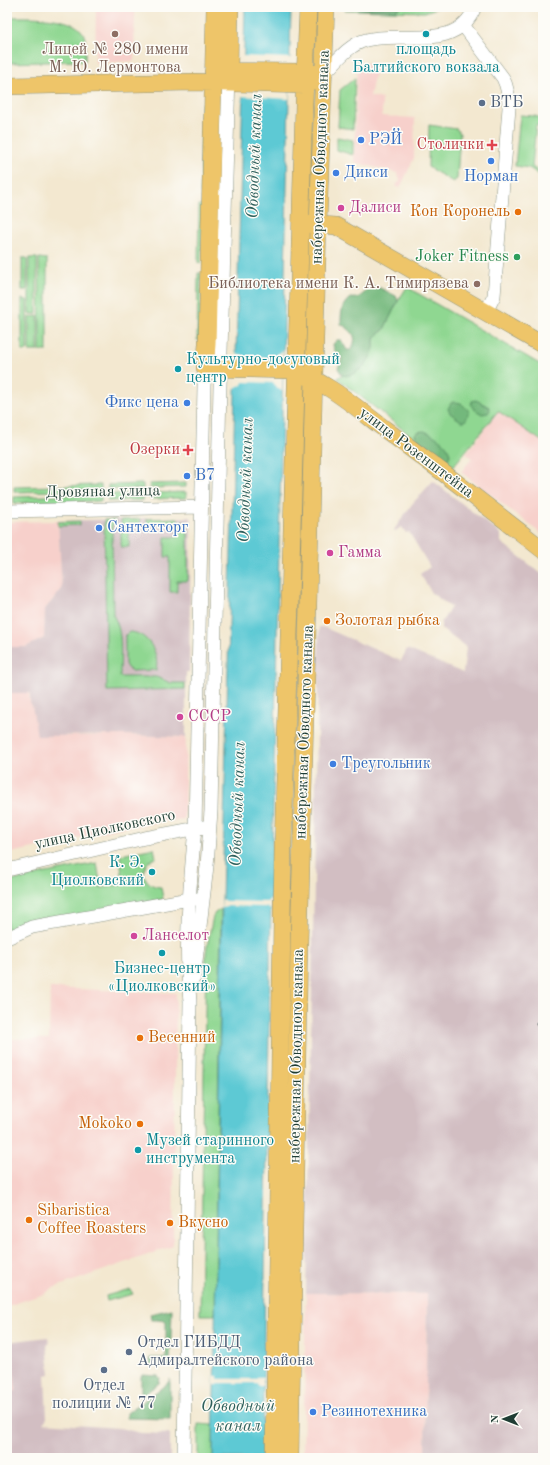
<svg xmlns="http://www.w3.org/2000/svg" width="550" height="1465" font-family="'Old Standard TT',serif">
  <style>
    .built { fill: #f7d0cb }
    .industrial { fill: #d2bec2 }
    .green { fill: #8fd791; stroke: #578a62 }
    .forest { fill: #73b87b; stroke: #497a58 }
    .water { fill: #5dc9d4; stroke: #3e8384 }
    .pier { fill: #f3e8d0 }
    .lines { fill: none; stroke-linecap: round; stroke-linejoin: round }
    .minor-casing { stroke: #899282; stroke-width: 14 }
    .major-casing { stroke: #899282; stroke-width: 18 }
    .minor { stroke: #fff; stroke-width: 13 }
    .major { stroke: #eec569; stroke-width: 17 }
    .rail-casing { stroke: #1f3d34; stroke-width: 4.5 }
    .rail { stroke: #fdfcf7; stroke-width: 3; stroke-dasharray: 9; stroke-linecap: butt }
    .education-dot { fill: #8d6e63; stroke: #fdfcf7; stroke-width: 1.5 }
    .culture-dot { fill: #0f9aa8; stroke: #fdfcf7; stroke-width: 1.5 }
    .service-dot { fill: #5c6f8a; stroke: #fdfcf7; stroke-width: 1.5 }
    .shop-dot { fill: #3f7fe0; stroke: #fdfcf7; stroke-width: 1.5 }
    .health-dot { fill: #e0444e; stroke: #fdfcf7; stroke-width: 1.5 }
    .hotel-dot { fill: #d1479c; stroke: #fdfcf7; stroke-width: 1.5 }
    .food-dot { fill: #e8710a; stroke: #fdfcf7; stroke-width: 1.5 }
    .leisure-dot { fill: #2e9e5b; stroke: #fdfcf7; stroke-width: 1.5 }
    .labels { text-anchor: middle; dominant-baseline: central; stroke-width: 3; stroke-linejoin: round; paint-order: stroke }
    .education-label { font-size: 16px; fill: #785e54; stroke: #fdfcf7 }
    .culture-label { font-size: 16px; fill: #0d838f; stroke: #fdfcf7 }
    .service-label { font-size: 16px; fill: #4e5e75; stroke: #fdfcf7; text-anchor: start }
    .shop-label { font-size: 16px; fill: #366cbe; stroke: #fdfcf7; text-anchor: start }
    .health-label { font-size: 16px; fill: #be3a42; stroke: #fdfcf7; text-anchor: end }
    .street-label { font-size: 16px; fill: #1f3d34; stroke: #fdfcf7 }
    .hotel-label { font-size: 16px; fill: #b23c85; stroke: #fdfcf7; text-anchor: start }
    .food-label { font-size: 16px; fill: #c56008; stroke: #fdfcf7; text-anchor: start }
    .leisure-label { font-size: 16px; fill: #27864d; stroke: #fdfcf7; text-anchor: end }
    .water-label { font-size: 17px; font-style: italic; fill: #2e605c; stroke: #fdfcf7 }
  </style>
  <rect width="100%" height="100%" fill="#fdfcf7"/>
  <filter id="ink" filterUnits="userSpaceOnUse"><feTurbulence type="fractalNoise" baseFrequency=".025" numOctaves="2"/><feDisplacementMap in="SourceGraphic" scale="8" xChannelSelector="R" yChannelSelector="G"/><feConvolveMatrix kernelMatrix="1 2 1 2 8 2 1 2 1" color-interpolation-filters="sRGB"/></filter>
  <filter id="wash" filterUnits="userSpaceOnUse"><feTurbulence type="fractalNoise" baseFrequency=".012" numOctaves="4" result="noise"/><feDisplacementMap in="SourceGraphic" scale="16" xChannelSelector="R" yChannelSelector="G"/><feGaussianBlur stdDeviation="0.9" result="paint"/><feColorMatrix in="noise" values="0 0 0 0 0 0 0 0 0 0 0 0 0 0 0 0 0 1.4 0 .05"/><feComposite in="paint" operator="in"/></filter>
  <g filter="url(#wash)">
    <rect width="100%" height="100%" fill="#f3e8d0"/>
    <path class="built" d="M96,7H135L134,61L95,63Z
      M357,63H377L370,96L382,99V116L415,118L414,158L400,188L396,186L400,180L397,173L354,162Z
      M498,411L543,441V535L461,472L472,458L466,454Z
      M58,521L62,589L45,609L44,638L26,647L30,704L64,736L124,735L186,737L184,819L125,827L7,854V529H8V522Z
      M50,988L176,993L173,1246L53,1288L44,1294L7,1306V1039H49Z
      M306,1293L427,1294L425,1458H303Z
      M7,1345L12,1355L16,1391L7,1392Z"/>
    <path class="industrial" d="M433,481L501,534V542L543,575V1458H425L427,1294L306,1293L319,627H323L401,661L407,649L463,673L466,647L441,629V623L451,607L430,592V590L420,574L430,567L409,532L406,533L402,527L395,531L394,530L412,504Z
      M191,517L189,672H186V737L124,735L37,736L32,705H30V693H11L10,647H26L44,638L45,609L62,589L58,521Z
      M48,1337L49,1344L47,1345L50,1374L45,1375L47,1418L43,1423L120,1428L141,1433L170,1434V1458H7V1392L16,1391L12,1355L7,1345V1342Z"/>
    <path class="green" d="M340,7H440L425,12L345,10Z
      M7,17C25,17 73,15 83,33C87,40 85,53 85,61L7,63Z
      M355,78L353,129L338,127L340,90Z
      M202,104H205L203,193H200Z
      M520,115L535,116L543,119V127L536,125L532,167L543,174V177L529,168L515,166Z
      M429,125L457,129L460,134L457,179L453,182L428,167Z
      M337,137L353,140V155L337,150Z
      M199,205H203L201,263H198Z
      M22,258H27V290H22Z
      M29,258H37V314H29Z
      M39,258L47,259V351H40Z
      M198,273H201L200,340H197Z
      M407,287L543,366V442L498,411L452,468L337,378L342,375L347,376L362,368L369,358L374,348V339L376,335L383,331L398,301Z
      M22,299L27,300V351H22Z
      M38,316V351H29V317Z
      M186,483V487L150,488L149,484Z
      M143,484V489H108V485Z
      M101,485V490L14,492V487Z
      M186,492V498L150,499V493Z
      M143,493V500L108,501V494Z
      M101,494V501L14,503V497Z
      M178,518V522H188V581H177V592H170V557H165V537H177L178,523L147,524V519Z
      M140,519V524H129V547H121V520Z
      M104,520H115V524L112,525L113,615C124,632 120,657 120,677H156L171,683H185V689L107,691Z
      M80,521V525L58,526V522Z
      M129,632C147,632 160,653 156,670L132,671L127,668L125,664V636Z
      M154,848L156,858C148,860 144,866 144,875C147,883 153,887 161,887L163,899L7,932V882L46,873L97,863L101,888L123,884L120,857L121,855Z
      M221,909L215,1315H200L206,952L213,916L215,913Z
      M130,1289L133,1294L107,1301L106,1296Z
      M7,1353L12,1389H7Z
      M198,1424L213,1425V1458H198Z"/>
    <path class="forest" d="M356,7H400L397,10L359,9Z
      M372,287L380,288L396,296L398,301C393,310 389,320 384,329C381,333 377,334 375,337C373,341 374,343 374,347C372,360 356,379 342,375L338,368L342,359L340,356L337,355L334,350L333,344L337,340H341L347,350H351C359,336 352,331 341,324C341,313 341,305 350,298C362,300 362,292 372,287Z
      M476,400L489,407L490,410L488,413L482,414C476,410 469,408 472,401Z
      M453,402L461,403L469,411V414L465,421H461L450,413L448,409L451,403Z
      M424,431C434,435 449,443 450,455L448,459H444L417,439L415,434L417,432Z
      M172,1309L170,1367L150,1365V1358H166V1321L156,1320H151L150,1314Z
      M142,1375L158,1376L160,1378L159,1383L142,1396H141V1376Z
      M170,1379V1419L127,1418V1413L167,1384Z"/>
    <path class="water" d="M245,7H291L271,904L262,1458H213L222,899Z"/>
    <path class="pier" d="M241,56L291,58L289,99L240,96Z
      M235,351L238,354L243,355V357L275,358L276,355L283,351L282,391L275,386L274,383L243,382L242,385L238,386L234,389Z
      M271,898V910L266,907L225,906L221,909L222,899L225,901L267,902Z
      M214,1376H218V1379H257V1377H263V1386H258L257,1383H218V1385H214Z"/>
  </g>
  <g filter="url(#ink)">
    <g class="lines">
      <g class="minor-casing">
        <path id="minor" d="M463,25L503,78C508,88 509,97 509,108L494,296L486,312
          M324,74C336,62 348,45 366,40C402,30 457,53 475,7
          M7,511L201,507
          M7,870L145,838L203,827
          M7,938L32,927L189,899H196
          M194,978L207,866L211,811L220,386L229,74
          M184,1458L190,1001C184,943 190,886 195,828L204,386L205,368"/>
      </g>
      <g class="major-casing">
        <path id="major" d="M215,7L207,344L205,368L289,370C323,378 358,409 386,430C439,469 491,509 543,550
          M213,71L305,72L317,74
          M229,71L230,7
          M7,86L193,82L304,85L314,80
          M307,224L336,226L543,345
          M274,1458L283,848L304,103L308,7
          M290,1458L299,944L318,225L326,7"/>
      </g>
      <use href="#minor" class="minor"/>
      <use href="#major" class="major"/>
      <g class="rail-casing">
        <path id="rail" d="M538,1024L543,1027"/>
      </g>
      <use href="#rail" class="rail"/>
    </g>
  </g>
  <g class="education-dot">
    <circle cx="115" cy="34" r="4"/>
    <circle cx="477" cy="284" r="4"/>
  </g>
  <g class="culture-dot">
    <circle cx="426" cy="34" r="4"/>
    <circle cx="178" cy="369" r="4"/>
    <circle cx="152" cy="872" r="4"/>
    <circle cx="162" cy="953" r="4"/>
    <circle cx="138" cy="1150" r="4"/>
  </g>
  <g class="service-dot">
    <circle cx="482" cy="103" r="4"/>
    <circle cx="129" cy="1352" r="4"/>
    <circle cx="104" cy="1370" r="4"/>
  </g>
  <g class="shop-dot">
    <circle cx="361" cy="140" r="4"/>
    <circle cx="491" cy="161" r="4"/>
    <circle cx="336" cy="173" r="4"/>
    <circle cx="187" cy="403" r="4"/>
    <circle cx="187" cy="476" r="4"/>
    <circle cx="99" cy="528" r="4"/>
    <circle cx="333" cy="764" r="4"/>
    <circle cx="313" cy="1412" r="4"/>
  </g>
  <g class="health-dot">
    <path d="M490 139h4v4h4v4h-4v4h-4v-4h-4v-4h4z"/>
    <path d="M186 444h4v4h4v4h-4v4h-4v-4h-4v-4h4z"/>
  </g>
  <g class="hotel-dot">
    <circle cx="341" cy="208" r="4"/>
    <circle cx="330" cy="553" r="4"/>
    <circle cx="180" cy="717" r="4"/>
    <circle cx="134" cy="936" r="4"/>
  </g>
  <g class="food-dot">
    <circle cx="518" cy="212" r="4"/>
    <circle cx="327" cy="621" r="4"/>
    <circle cx="140" cy="1038" r="4"/>
    <circle cx="140" cy="1124" r="4"/>
    <circle cx="29" cy="1220" r="4"/>
    <circle cx="170" cy="1223" r="4"/>
  </g>
  <circle class="leisure-dot" cx="517" cy="257" r="4"/>
  <g class="labels">
    <g class="education-label">
      <text x="115" y="50">Лицей № 280 имени<tspan x="115" dy="18">М. Ю. Лермонтова</tspan></text>
      <text x="469" y="284" text-anchor="end">Библиотека имени К. А. Тимирязева</text>
    </g>
    <g class="culture-label">
      <text x="426" y="50">площадь<tspan x="426" dy="18">Балтийского вокзала</tspan></text>
      <text x="186" y="360" text-anchor="start">Культурно-досуговый<tspan x="186" dy="18">центр</tspan></text>
      <text x="144" y="863" text-anchor="end">К. Э.<tspan x="144" dy="18">Циолковский</tspan></text>
      <text x="162" y="969">Бизнес-центр<tspan x="162" dy="18">«Циолковский»</tspan></text>
      <text x="146" y="1141" text-anchor="start">Музей старинного<tspan x="146" dy="18">инструмента</tspan></text>
    </g>
    <g class="service-label">
      <text x="490" y="103">ВТБ</text>
      <text x="137" y="1343">Отдел ГИБДД<tspan x="137" dy="18">Адмиралтейского района</tspan></text>
      <text x="104" y="1386" text-anchor="middle">Отдел<tspan x="104" dy="18">полиции № 77</tspan></text>
    </g>
    <g class="shop-label">
      <text x="369" y="140">РЭЙ</text>
      <text x="344" y="173">Дикси</text>
      <text x="491" y="177" text-anchor="middle">Норман</text>
      <text x="179" y="403" text-anchor="end">Фикс цена</text>
      <text x="195" y="476">В7</text>
      <text x="107" y="528">Сантехторг</text>
      <text x="341" y="764">Треугольник</text>
      <text x="321" y="1412">Резинотехника</text>
    </g>
    <g class="health-label">
      <text x="484" y="145">Столички</text>
      <text x="180" y="450">Озерки</text>
    </g>
    <g class="street-label">
      <text transform="translate(321 157) rotate(-88)">набережная Обводного канала</text>
      <text transform="translate(416 453) rotate(37)">улица Розенштейна</text>
      <text transform="translate(103 492) rotate(-1)">Дровяная улица</text>
      <text transform="translate(305 732) rotate(-88)">набережная Обводного канала</text>
      <text transform="translate(105 830) rotate(-12)">улица Циолковского</text>
      <text transform="translate(297 1056) rotate(-89)">набережная Обводного канала</text>
    </g>
    <g class="hotel-label">
      <text x="349" y="208">Далиси</text>
      <text x="338" y="553">Гамма</text>
      <text x="188" y="717">СССР</text>
      <text x="142" y="936">Ланселот</text>
    </g>
    <g class="food-label">
      <text x="510" y="212" text-anchor="end">Кон Коронель</text>
      <text x="335" y="621">Золотая рыбка</text>
      <text x="148" y="1038">Весенний</text>
      <text x="132" y="1124" text-anchor="end">Mokoko</text>
      <text x="37" y="1211">Sibaristica<tspan x="37" dy="18">Coffee Roasters</tspan></text>
      <text x="178" y="1223">Вкусно</text>
    </g>
    <g class="leisure-label">
      <text x="509" y="257">Joker Fitness</text>
    </g>
    <g class="water-label">
      <text transform="translate(255 156) rotate(-88)">Обводный канал</text>
      <text transform="translate(246 480) rotate(-88)">Обводный канал</text>
      <text transform="translate(238 804) rotate(-88)">Обводный канал</text>
      <text x="238" y="1406">Обводный<tspan x="238" dy="20">канал</tspan></text>
    </g>
  </g>
  <rect width="550" height="1465" fill="none" stroke="#fdfcf7" stroke-width="24"/>
  <g transform="translate(504 1419) rotate(270)" stroke="#fdfcf7" stroke-width="3" paint-order="stroke">
  <path d="M0-3L7 15L0 10L-7 15Z" fill="#1f3d34"/>
  <text y="-6" font-size="11" font-weight="bold" text-anchor="middle" fill="#1f3d34">N</text>
  </g>
</svg>
